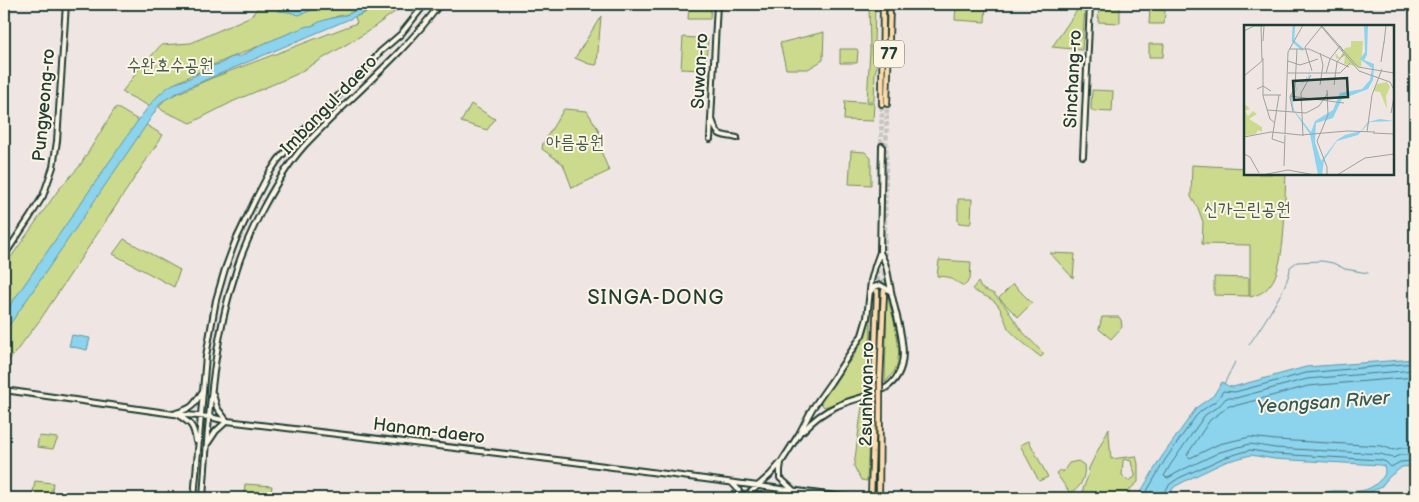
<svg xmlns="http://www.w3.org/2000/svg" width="1419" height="502" font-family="'Balsamiq Sans','Poor Story',sans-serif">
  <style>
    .green { fill: #ccda8d; stroke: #768c60; fill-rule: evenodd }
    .water { fill: #8cd3ed; stroke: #6097a3 }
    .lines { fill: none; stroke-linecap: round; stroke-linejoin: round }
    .shore { stroke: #4b797e; stroke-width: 1 }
    .stream { stroke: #6097a3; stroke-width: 1 }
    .trunk-tunnel { stroke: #c5c4c0; stroke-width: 4.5; stroke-dasharray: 4.5 2; stroke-linecap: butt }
    .secondary-casing { stroke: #1f3d34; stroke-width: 8 }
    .trunk-casing { stroke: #1f3d34; stroke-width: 8 }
    .secondary { stroke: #fcf5e5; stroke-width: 4 }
    .trunk { stroke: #fedbac; stroke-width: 4.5 }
    .trunk-bridge-casing { stroke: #1f3d34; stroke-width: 8; stroke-linecap: butt }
    .trunk-bridge { stroke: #fedbac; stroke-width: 4.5 }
    .labels { text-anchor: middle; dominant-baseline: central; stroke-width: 4; stroke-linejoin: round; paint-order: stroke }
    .shield { fill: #fcf5e5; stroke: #617469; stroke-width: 1 }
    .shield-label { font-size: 16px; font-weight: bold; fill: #1f3d34 }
    .park-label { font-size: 18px; fill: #425c46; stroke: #fcf5e5 }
    .street-label { font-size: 18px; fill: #1f3d34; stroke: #fcf5e5 }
    .water-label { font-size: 19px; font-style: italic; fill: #355b59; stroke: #fcf5e5 }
    .quarter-label { font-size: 20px; letter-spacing: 1px; fill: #1f3d34; stroke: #fcf5e5 }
    .inset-river { fill: none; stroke: #8cd3ed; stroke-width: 2.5 }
    .inset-road { fill: none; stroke: #9ca29d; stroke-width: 1 }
    .view { fill: #1f3d34; fill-opacity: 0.15; stroke: #1f3d34; stroke-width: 2.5 }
    .inset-edge { fill: none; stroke: #1f3d34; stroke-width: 2.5 }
  </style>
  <rect width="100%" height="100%" fill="#efe6e3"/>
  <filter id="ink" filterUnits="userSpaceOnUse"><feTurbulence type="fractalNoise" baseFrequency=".02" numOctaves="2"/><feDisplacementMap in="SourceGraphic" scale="10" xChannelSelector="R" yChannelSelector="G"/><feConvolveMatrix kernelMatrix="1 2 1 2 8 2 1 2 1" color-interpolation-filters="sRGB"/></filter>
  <g filter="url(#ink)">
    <path class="green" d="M261,4H363C355,11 348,15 338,16L276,39L213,65L176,83L149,106L122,92L137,72L161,45L191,43L251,16Z
      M386,4H406L364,34L295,75L234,101L191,123L163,111L159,107L165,99L212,78L357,23L355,17Z
      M689,4H711L710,19H688Z
      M869,4H875L874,46L877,66L875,72L874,101H867L870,50Z
      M956,4H986L985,22L955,20Z
      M1084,4L1085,7L1082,50L1052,47L1080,6Z
      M1099,4H1120V23L1098,22Z
      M1150,9L1165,10L1164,24H1149Z
      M601,16L597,64L596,65L589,64L575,58Z
      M824,32L823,60L808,69H786L780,43Z
      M683,37L708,39L705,69L703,70L681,69Z
      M1149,44H1164L1163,57H1149Z
      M840,49H857L858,51L857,63H840Z
      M1092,90L1113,91L1112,112L1093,111L1091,109Z
      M845,101L874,103L873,121L844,120Z
      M471,104L495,119L487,130L461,122Z
      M116,107L163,135L40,320L4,367V267L59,189L79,167Z
      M564,109L587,111L598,129L600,139L601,151L609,171L572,188L563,164L542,149L543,143Z
      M851,151L865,152L871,158V185L849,184Z
      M1192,165L1245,168V174H1286C1284,201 1287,265 1270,285C1265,292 1258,295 1250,297V245L1202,244L1203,222L1198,208L1191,197Z
      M958,199H972L971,222L970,224L959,223L958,222Z
      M124,239L180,270L174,287L113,254Z
      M1050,253L1075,254L1073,278Z
      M939,260L971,262L970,280L964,286L948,277L937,276Z
      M1214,277L1249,278V296L1214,295Z
      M978,282L981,288L994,294L1005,306L1021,330L1044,354L1041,357C1035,353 1011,333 1008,328C1004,319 1003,311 996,303C989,296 979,295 972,289Z
      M1013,284L1032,303L1018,317L999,298Z
      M887,293C891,314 905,349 895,370C892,374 888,379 885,383Z
      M871,310L870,380L868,393L824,407L820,402L855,354L867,328Z
      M1102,317H1119L1121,320L1122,327L1111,339L1099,329Z
      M869,404L870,414L867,481L861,480L854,466L862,406Z
      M1109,428V435L1111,459L1136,456L1138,464V482L1130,489L1127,498H1125L1123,495L1118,498H1090L1083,494V489L1088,476L1089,468ZM1124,459L1131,461L1132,466L1135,473V477L1128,481L1122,475L1123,461Z
      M39,436L58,438L53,449L37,447Z
      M1029,441L1048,477L1039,481L1020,445Z
      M1078,461L1084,465C1086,476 1081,489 1070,493L1056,473L1060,470L1063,472L1069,463Z
      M35,481L53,483L51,498H32Z
      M245,484L272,486L270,498H244Z"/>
    <path class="water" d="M285,4H328L299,15L289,12L278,11Z
      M360,4H385L184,89L161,102L145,127L4,333V314L139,119C149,106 158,93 173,84C181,81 189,79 196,75V74L204,71L211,66L220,64L230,58L237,56L239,57C248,52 256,48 265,43L307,26C313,27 316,23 322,21C332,17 346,17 356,10C360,8 359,8 360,4Z
      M72,335L90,338L87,350L69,346Z
      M1415,359V466L1402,467L1389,477L1380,488L1369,492L1351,494H1335L1323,498H1310C1316,494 1325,492 1333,491C1351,490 1366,496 1380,480C1385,476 1386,472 1384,466L1380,465L1274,459L1251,455L1225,462L1187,480L1174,487L1167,498H1137L1161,458L1192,414L1197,407L1213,396L1222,382L1228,386L1233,387L1306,367Z"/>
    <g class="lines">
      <path class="shore" d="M1415,370L1307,379L1236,398H1226L1220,405L1205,415L1171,464L1164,476L1165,477L1168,478L1182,470L1220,452L1250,444L1275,448L1381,454L1393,458L1400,455H1415
        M1415,377L1308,386L1238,405L1229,406L1210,420L1187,455L1190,458L1219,444L1250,437L1276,440L1382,446L1393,450L1401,448H1415
        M1143,498L1165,460L1196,416L1201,411L1217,400L1223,391L1235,392L1306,373L1415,363
        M1163,498V494L1170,484L1179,478L1223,458L1250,450L1275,454L1380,460L1386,462L1391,467L1400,462L1415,461"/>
      <path class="stream" d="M193,64L197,75
        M1249,345C1259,330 1291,283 1290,267L1297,262L1322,261L1333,263L1345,269L1368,273
        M1224,384L1235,362"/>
      <path class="trunk-tunnel" d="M881,150L882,104
        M878,288V258
        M884,289L887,104"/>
      <g class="secondary-casing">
        <path id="secondary" d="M712,119C718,138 719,134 737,138
          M710,139L717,4
          M1083,156L1090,4
          M4,256L30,217L43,196L53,167L57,141L66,4
          M871,291L874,287L880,285L887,289L891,292
          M4,390L174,414L210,417L227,421L574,462L851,498
          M213,394L217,408L227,421
          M176,413C192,408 193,407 202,392
          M178,415C191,423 194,426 196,441
          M803,431C813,420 823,412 837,406C852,399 869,397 884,389C916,370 899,328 893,300C890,289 889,277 886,266C885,261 882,257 880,252
          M208,443L216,431L227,421
          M781,463L780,470V478L793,490
          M732,483C737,488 741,491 740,498
          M194,498L206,356L216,300L225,269L235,242L255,200L268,175L278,160L305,129L370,64L380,52L401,34L425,4
          M203,498C208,424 212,346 235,275C241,253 251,232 261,212C273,189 287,165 304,146C349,98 401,57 440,4
          M744,498L770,475L782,461L799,434L812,409L831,382L862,335L867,318L871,281L875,266L880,252L882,146"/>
      </g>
      <g class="trunk-casing">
        <path id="trunk" d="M882,104L883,4
          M887,104L890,4
          M880,381L884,291
          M874,384L877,291
          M871,498L874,404
          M879,498L880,400"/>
      </g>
      <use href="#secondary" class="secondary"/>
      <use href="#trunk" class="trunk"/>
      <g class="trunk-bridge-casing">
        <path id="trunk-bridge" d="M880,400V381
          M874,404V384"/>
      </g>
      <use href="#trunk-bridge" class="trunk-bridge"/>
    </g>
  </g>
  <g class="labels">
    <rect class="shield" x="874" y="40.5" width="30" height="27" rx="4"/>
    <g class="shield-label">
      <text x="889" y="54">77</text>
    </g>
    <g class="park-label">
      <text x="170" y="65">수완호수공원</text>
      <text x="575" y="142">아름공원</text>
      <text x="1247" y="209">신가근린공원</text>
    </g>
    <g class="street-label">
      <text transform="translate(700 71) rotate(-87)">Suwan-ro</text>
      <text transform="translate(1073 79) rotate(-87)">Sinchang-ro</text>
      <text transform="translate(44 105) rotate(-85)">Pungyeong-ro</text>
      <text transform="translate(329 105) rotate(-46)">Imbangul-daero</text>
      <text transform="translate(867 394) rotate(-89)">2sunhwan-ro</text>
      <text transform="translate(429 431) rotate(7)">Hanam-daero</text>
    </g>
    <g class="water-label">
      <text transform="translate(1323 403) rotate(-4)">Yeongsan River</text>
    </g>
    <g class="quarter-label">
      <text x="656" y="298">SINGA-DONG</text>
    </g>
  </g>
  <g transform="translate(1244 25)">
    <rect width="150" height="150" fill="#efe6e3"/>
    <path d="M107,16H119L117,42L100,39L101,31L94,34V33L93,34L92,33L91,28L96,33L101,23L107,22ZM143,57L146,62L142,71L143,84L136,67L129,66L133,59ZM2,80L6,84L1,86L4,91L9,86L13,89L5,94L18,102V107L14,105L12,109L0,111V81Z" fill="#ccda8d"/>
    <path d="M120,0H124L123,30L120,35L130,39L129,55L124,64L98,74L89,93L72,98L71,117L77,136L93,115L101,110L117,106L124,97L136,94L150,96L126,97L114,110L93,116L80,135L78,150H74L66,109L49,85L47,73L48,70L55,60L62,54V51L64,54L66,43L59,23L66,43L65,54L55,60L48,73L50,85L67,107L71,96L89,85L96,68L118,64L126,55L128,43L116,34L121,27Z" fill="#8cd3ed"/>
    <path class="inset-river" d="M50,0L49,16L59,25"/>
    <path class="inset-road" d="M76,0L115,46L146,57L150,65M77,0L114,42L150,48M0,6L10,1H19M19,16L20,1M140,18L142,0M45,24H65L105,42M76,28L79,40L76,60M19,33V71L26,94L31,98M44,36L56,40L74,34M137,37L140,17M68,46L61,22L78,1M44,48H96L106,38M82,48L86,34L96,21L99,26M0,51L18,36L17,0M90,60L93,37L100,29M13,64L19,61L27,66M19,70H37M35,70L28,114L40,118M46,71L100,78M23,85L62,88L75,81L84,68M49,87L46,72L51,62L53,24M147,88L150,72M123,107L128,70L138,44M41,108L44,27L59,0M129,108L150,109M59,111L57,68L67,50M0,112L27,107L57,110L103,106L131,107M0,129L6,132L15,148M40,141L41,110M18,150L44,145L71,150M83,150V142L73,116L84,90L83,65M93,150L121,133L150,129"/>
    <path class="view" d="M103,53L104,72L50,75L49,56Z"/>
    <rect width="150" height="150" class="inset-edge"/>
  </g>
  <rect width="1419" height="502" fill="none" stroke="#fcf5e5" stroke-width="20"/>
  <rect x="10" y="10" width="1399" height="482" fill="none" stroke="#1f3d34" stroke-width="2" filter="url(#ink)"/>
</svg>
